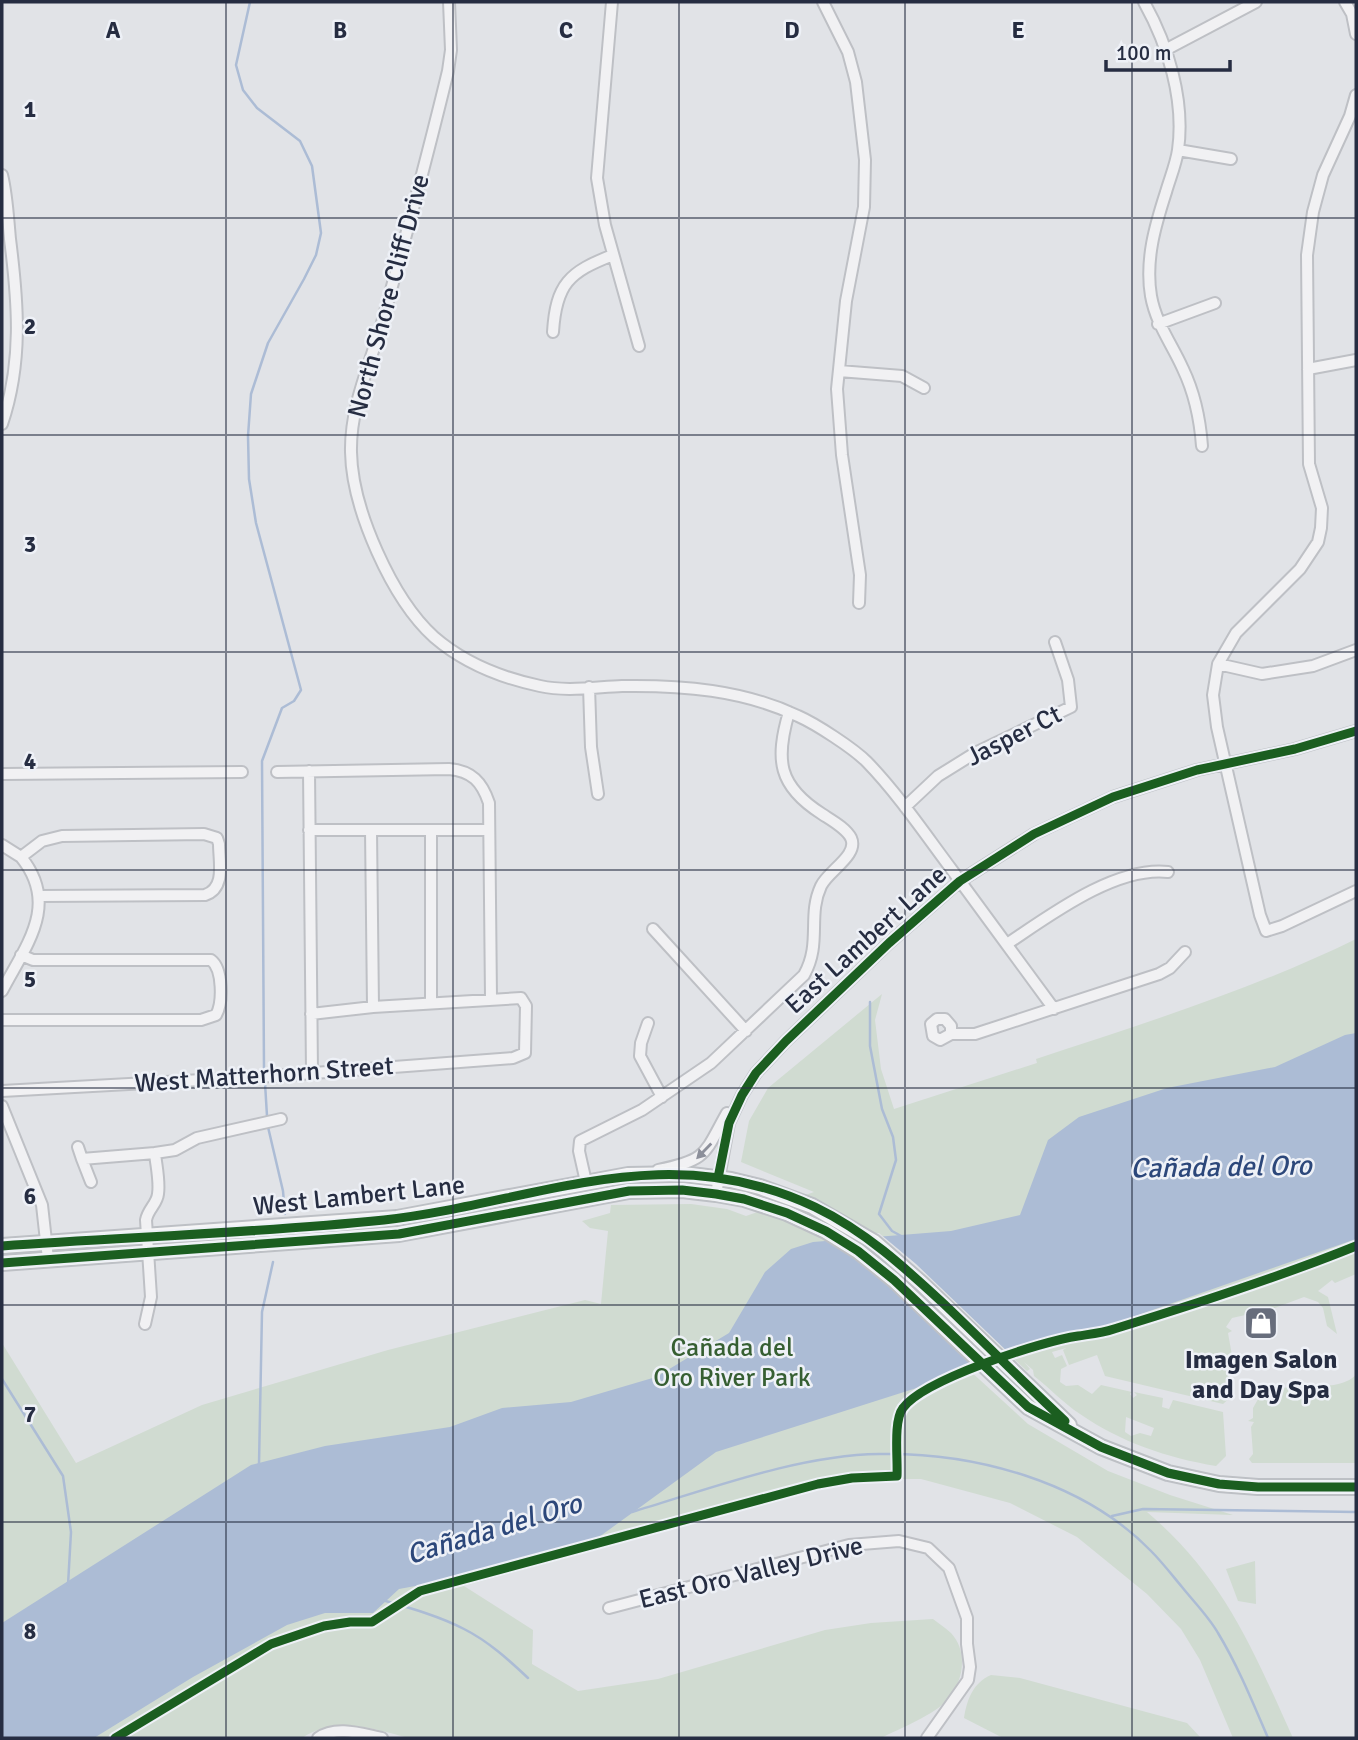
<svg xmlns="http://www.w3.org/2000/svg" width="1358" height="1740" font-family="Signika,sans-serif">
  <style>
    .green { fill: #d0dbd1; fill-rule: evenodd }
    .water { fill: #acbcd5 }
    .pier { fill: #e1e3e7 }
    .lines { fill: none; stroke-linecap: round; stroke-linejoin: round }
    .stream { stroke: #acbcd5; stroke-width: 2.5 }
    .minor-casing { stroke: #bec0c5; stroke-width: 14 }
    .major-casing { stroke: #bdc0c5; stroke-width: 18 }
    .minor { stroke: #f1f1f3; stroke-width: 10 }
    .major { stroke: #f5f5f6; stroke-width: 14 }
    .cycleway-casing { stroke: #eef1f7; stroke-width: 13 }
    .cycleway { stroke: #1b5e20; stroke-width: 9 }
    .oneway { fill: #8c8f9a }
    .grid { fill: none; stroke: #262d42; stroke-width: 2; stroke-opacity: 0.55 }
    .labels { text-anchor: middle; dominant-baseline: central; stroke-width: 5; stroke-linejoin: round; paint-order: stroke }
    .street-label { font-size: 26px; fill: #262d42; stroke: #eef1f7 }
    .park-label { font-size: 26px; fill: #365f32; stroke: #eef1f7 }
    .poi-label { font-size: 26px; font-weight: bold; fill: #262d42; stroke: #eef1f7 }
    .water-label { font-size: 28px; font-style: italic; fill: #2c477a; stroke: #eef1f7 }
    .grid-label { font-size: 23px; text-anchor: middle; font-weight: bold; fill: #262d42; stroke: #eef1f7; stroke-width: 5; stroke-linejoin: round; paint-order: stroke }
  </style>
  <rect width="100%" height="100%" fill="#e1e3e7"/>
  <path class="green" d="M1356,939V1274L1335,1283L1332,1280L1318,1291L1328,1297L1337,1334L1327,1326L1323,1308L1318,1302L1304,1297L1272,1309L1232,1318L1226,1327L1232,1331L1228,1333L1233,1361C1218,1368 1231,1376 1233,1385C1233,1389 1232,1392 1233,1395L1223,1404L1105,1376L1097,1355L1069,1365L1063,1350L1066,1348L1052,1352L1055,1358L1062,1355L1067,1366L1061,1369L1060,1382L1066,1386L1078,1385L1092,1394L1101,1385L1132,1392L1130,1394L1133,1398L1137,1395L1134,1392L1163,1398L1162,1407L1169,1409L1173,1400L1223,1412L1226,1456L1216,1466C1168,1458 1120,1442 1080,1414C1063,1403 1050,1388 1034,1376L1033,1370L1024,1362L1030,1369L1027,1371L1013,1358L1016,1356L1006,1344L921,1326L1028,1424L1108,1471L1170,1495L1233,1515L1147,1512C1224,1577 1253,1650 1293,1738H1233L1200,1660L1181,1629L1147,1594L1077,1537L1010,1503L921,1479H874L811,1491L464,1586L533,1630L532,1664L578,1691L658,1679L825,1630L871,1623L933,1619C939,1624 946,1628 951,1633C968,1651 964,1681 948,1699C936,1714 899,1729 881,1738H409C374,1729 336,1715 302,1738H2V1343L76,1463L202,1405L388,1350L585,1300L601,1304L608,1231L590,1228L582,1221L610,1213L611,1205L691,1204L727,1209L746,1216L814,1192L741,1162L749,1121L768,1088L882,994L875,1020L881,1069L894,1109L1037,1063L1036,1059C1145,1023 1254,989 1356,939ZM1126,1417L1154,1428L1151,1436L1140,1433L1131,1436L1125,1432Z
    M1356,1375V1463H1252L1249,1459L1253,1454L1251,1427L1254,1422L1248,1421L1253,1418V1408L1261,1394C1287,1381 1322,1392 1347,1381C1350,1380 1353,1377 1356,1375Z
    M1255,1561L1256,1604L1238,1601L1226,1569Z
    M991,1675L1020,1678L1187,1723L1201,1738H1003L964,1718C967,1699 973,1683 991,1675Z"/>
  <path class="water" d="M1356,1033V1239L1098,1329H1081L969,1367L926,1385L716,1452L599,1537L437,1582L399,1589L373,1613H325L287,1625L193,1677L94,1738H2V1623L251,1465L325,1446L450,1427L502,1408L571,1402L656,1377L729,1333L765,1272L791,1249L813,1242L951,1231L1020,1215L1048,1140L1079,1117L1167,1088L1275,1067L1345,1035Z"/>
  <path class="pier" d="M879,1233L916,1264L1012,1356L976,1368L888,1284L855,1257L824,1238Z"/>
  <g class="lines">
    <path class="stream" d="M250,2L236,65L243,90L257,108L300,141L312,166L321,233L316,255L304,279L268,343L251,394L248,436L249,479L256,523L301,690L294,701L282,708L262,761L264,1069
      M870,1002V1046L882,1109L893,1137L896,1160L879,1214L892,1231L903,1237
      M265,1083L267,1116
      M268,1127L283,1191L285,1214
      M2,1379L63,1476L71,1532L68,1585
      M259,1464L262,1312L273,1262
      M632,1512C709,1489 799,1455 879,1454C974,1452 1083,1481 1151,1551C1162,1562 1172,1575 1182,1587C1194,1602 1209,1617 1218,1633C1238,1666 1253,1703 1268,1738
      M1112,1516L1143,1509L1356,1512
      M382,1600C410,1608 439,1616 464,1629C488,1641 509,1660 528,1678"/>
    <g class="minor-casing">
      <path id="minor" d="M449,2L451,50L448,71C428,154 406,236 383,319C371,363 350,405 351,452C352,509 392,599 434,637C464,663 502,678 540,686C566,692 596,687 622,686C682,685 743,690 798,716C816,724 853,748 867,762C898,794 925,834 952,870C986,916 1020,963 1054,1009
        M612,2L597,178L605,225L639,346
        M823,2L848,52L856,82L865,160L864,207L846,301L837,389L842,455L860,575L859,603
        M1144,2C1168,45 1185,100 1178,150C1176,164 1170,178 1166,192C1155,226 1145,260 1151,296C1156,324 1172,344 1183,369C1195,394 1200,419 1202,446
        M1345,2L1352,14L1356,34
        M1167,49L1256,2
        M1356,95L1350,116L1323,175L1313,212L1307,255L1309,464L1322,508L1321,528L1318,542L1300,569L1236,633L1218,664L1213,695L1217,727L1260,915L1266,931L1282,926L1356,891
        M1178,150L1231,159
        M2,175C7,195 8,218 10,239C18,302 23,362 2,424
        M1158,324L1215,303
        M553,332C556,284 569,272 613,255
        M1308,369L1356,360
        M839,371L902,376L924,388
        M1218,664L1262,674L1313,666L1356,650
        M589,687L591,747L598,794
        M309,771L312,1072
        M277,772L449,769C472,771 482,782 489,803L491,998
        M2,774L242,772
        M905,807L938,776L975,753L1071,707L1068,680L1055,642
        M309,830H489
        M371,830L373,1007
        M431,830V1003
        M2,845L21,857L42,841L62,836L204,834L217,838L219,844C219,862 226,888 205,895L40,896
        M653,929L746,1031
        M1007,944C1049,916 1115,866 1168,872
        M2,991C26,945 60,905 21,857
        M2,1020H201L216,1015C223,1003 223,969 211,960H33L21,955
        M648,1023L641,1043L640,1056L662,1097
        M951,1034V1026L945,1019H937L931,1024L933,1036L940,1040L951,1034H975L1159,974L1170,968L1185,952
        M2,1091L274,1076L513,1058L525,1053L526,1006L521,998L373,1007L311,1014
        M2,1106L42,1205L48,1259
        M78,1147L82,1159L155,1153C156,1165 160,1181 158,1194C157,1204 148,1209 146,1220L151,1297L145,1324
        M155,1153L175,1150L197,1138L281,1119
        M82,1159L91,1182
        M658,1170C708,1160 704,1154 727,1113
        M586,1182L579,1151L580,1141L642,1110L711,1063L804,975C822,943 807,916 821,886C828,871 859,855 851,838C846,828 831,820 822,814C778,786 775,760 789,712
        M716,1194L729,1123L742,1095L756,1073L786,1041L889,943L960,881L1034,834L1113,797L1197,770L1295,749L1356,731
        M609,1608L849,1545L899,1541L928,1548L949,1568L967,1618V1644L970,1667L968,1680L927,1738
        M318,1738C336,1725 362,1734 382,1738"/>
    </g>
    <g class="major-casing">
      <path id="major" d="M2,1246L397,1218L628,1175L683,1174L731,1180L760,1187L812,1206L874,1242L921,1283L1069,1425
        M2,1263L399,1234L629,1191L682,1190L716,1194L744,1199L787,1213L826,1231L858,1251L894,1280L1028,1407L1101,1447L1168,1473L1219,1484L1258,1487H1356"/>
    </g>
    <use href="#minor" class="minor"/>
    <use href="#major" class="major"/>
    <g class="cycleway-casing">
      <path id="cycleway" d="M718,1178L729,1123L742,1095L756,1073L786,1041L889,943L960,881L1034,834L1113,797L1197,770L1295,749L1356,731
        M2,1246C129,1237 257,1233 384,1220C536,1203 663,1135 815,1207C865,1231 904,1267 944,1304C985,1343 1024,1383 1065,1421
        M2,1263L399,1234L629,1191L682,1190L716,1194L744,1199L787,1213L826,1231L858,1251L894,1280L1028,1407L1101,1447L1168,1473L1219,1484L1258,1487H1356
        M115,1738L271,1644L324,1626L350,1622H372L420,1591L818,1484L852,1478L897,1476C898,1459 893,1421 903,1408C923,1380 1042,1341 1078,1336C1091,1334 1102,1333 1114,1329C1196,1304 1277,1278 1356,1246"/>
    </g>
    <use href="#cycleway" class="cycleway"/>
  </g>
  <defs><path id="oneway-solid" d="M-6-.8H1V-3.2L6.5 0L1 3.2V.8H-6Z" transform="scale(1.75)"/></defs>
  <use class="oneway" href="#oneway-solid" transform="translate(704 1151) rotate(134)"/>
  <path class="grid" d="M226,2V1738M453,2V1738M679,2V1738M905,2V1738M1132,2V1738M2,218H1356M2,435H1356M2,652H1356M2,870H1356M2,1088H1356M2,1305H1356M2,1522H1356"/>
  <defs>
    <g id="shop-square" transform="scale(1.75)"><rect x="-9" y="-9" width="18" height="18" rx="4" fill="#676d7c" stroke="#eef1f7"/><path d="M-5-2.5h2.3a2.7 3.5 0 0 1 5.4 0H5L5.5 6h-11ZM-1.5-2.5h3a1.5 2.3 0 0 0-3 0Z" fill="#fff"/></g>
  </defs>
  <g fill-rule="evenodd">
    <use href="#shop-square" x="1261" y="1323"/>
  </g>
  <g class="labels">
    <g class="street-label">
      <text transform="translate(389 296) rotate(-75)">North Shore Cliff Drive</text>
      <text transform="translate(1014 736) rotate(-27)">Jasper Ct</text>
      <text transform="translate(866 940) rotate(-42)">East Lambert Lane</text>
      <text transform="translate(264 1075) rotate(-4)">West Matterhorn Street</text>
      <text transform="translate(359 1196) rotate(-6)">West Lambert Lane</text>
      <text transform="translate(751 1573) rotate(-14)">East Oro Valley Drive</text>
    </g>
    <g class="park-label">
      <text x="732" y="1348">Cañada del<tspan x="732" dy="30">Oro River Park</tspan></text>
    </g>
    <g class="poi-label">
      <text x="1261" y="1360">Imagen Salon<tspan x="1261" dy="30">and Day Spa</tspan></text>
    </g>
    <g class="water-label">
      <text transform="translate(1221 1167) rotate(-1)">Cañada del Oro</text>
      <text transform="translate(494 1529) rotate(-17)">Cañada del Oro</text>
    </g>
  </g>
  <g class="grid-label">
    <text x="113" y="38">A</text>
    <text x="340" y="38">B</text>
    <text x="566" y="38">C</text>
    <text x="792" y="38">D</text>
    <text x="1018" y="38">E</text>
    <text x="30" y="117">1</text>
    <text x="30" y="334">2</text>
    <text x="30" y="552">3</text>
    <text x="30" y="769">4</text>
    <text x="30" y="987">5</text>
    <text x="30" y="1204">6</text>
    <text x="30" y="1422">7</text>
    <text x="30" y="1639">8</text>
  </g>
  <rect width="1358" height="1740" fill="none" stroke="#262d42" stroke-width="7"/>
  <path d="M1106 60v10h124v-10" fill="none" stroke="#262d42" stroke-width="3.5"/>
  <text x="1116" y="60" font-size="21" fill="#262d42" stroke="#eef1f7" stroke-width="5" paint-order="stroke">100 m</text>
</svg>
